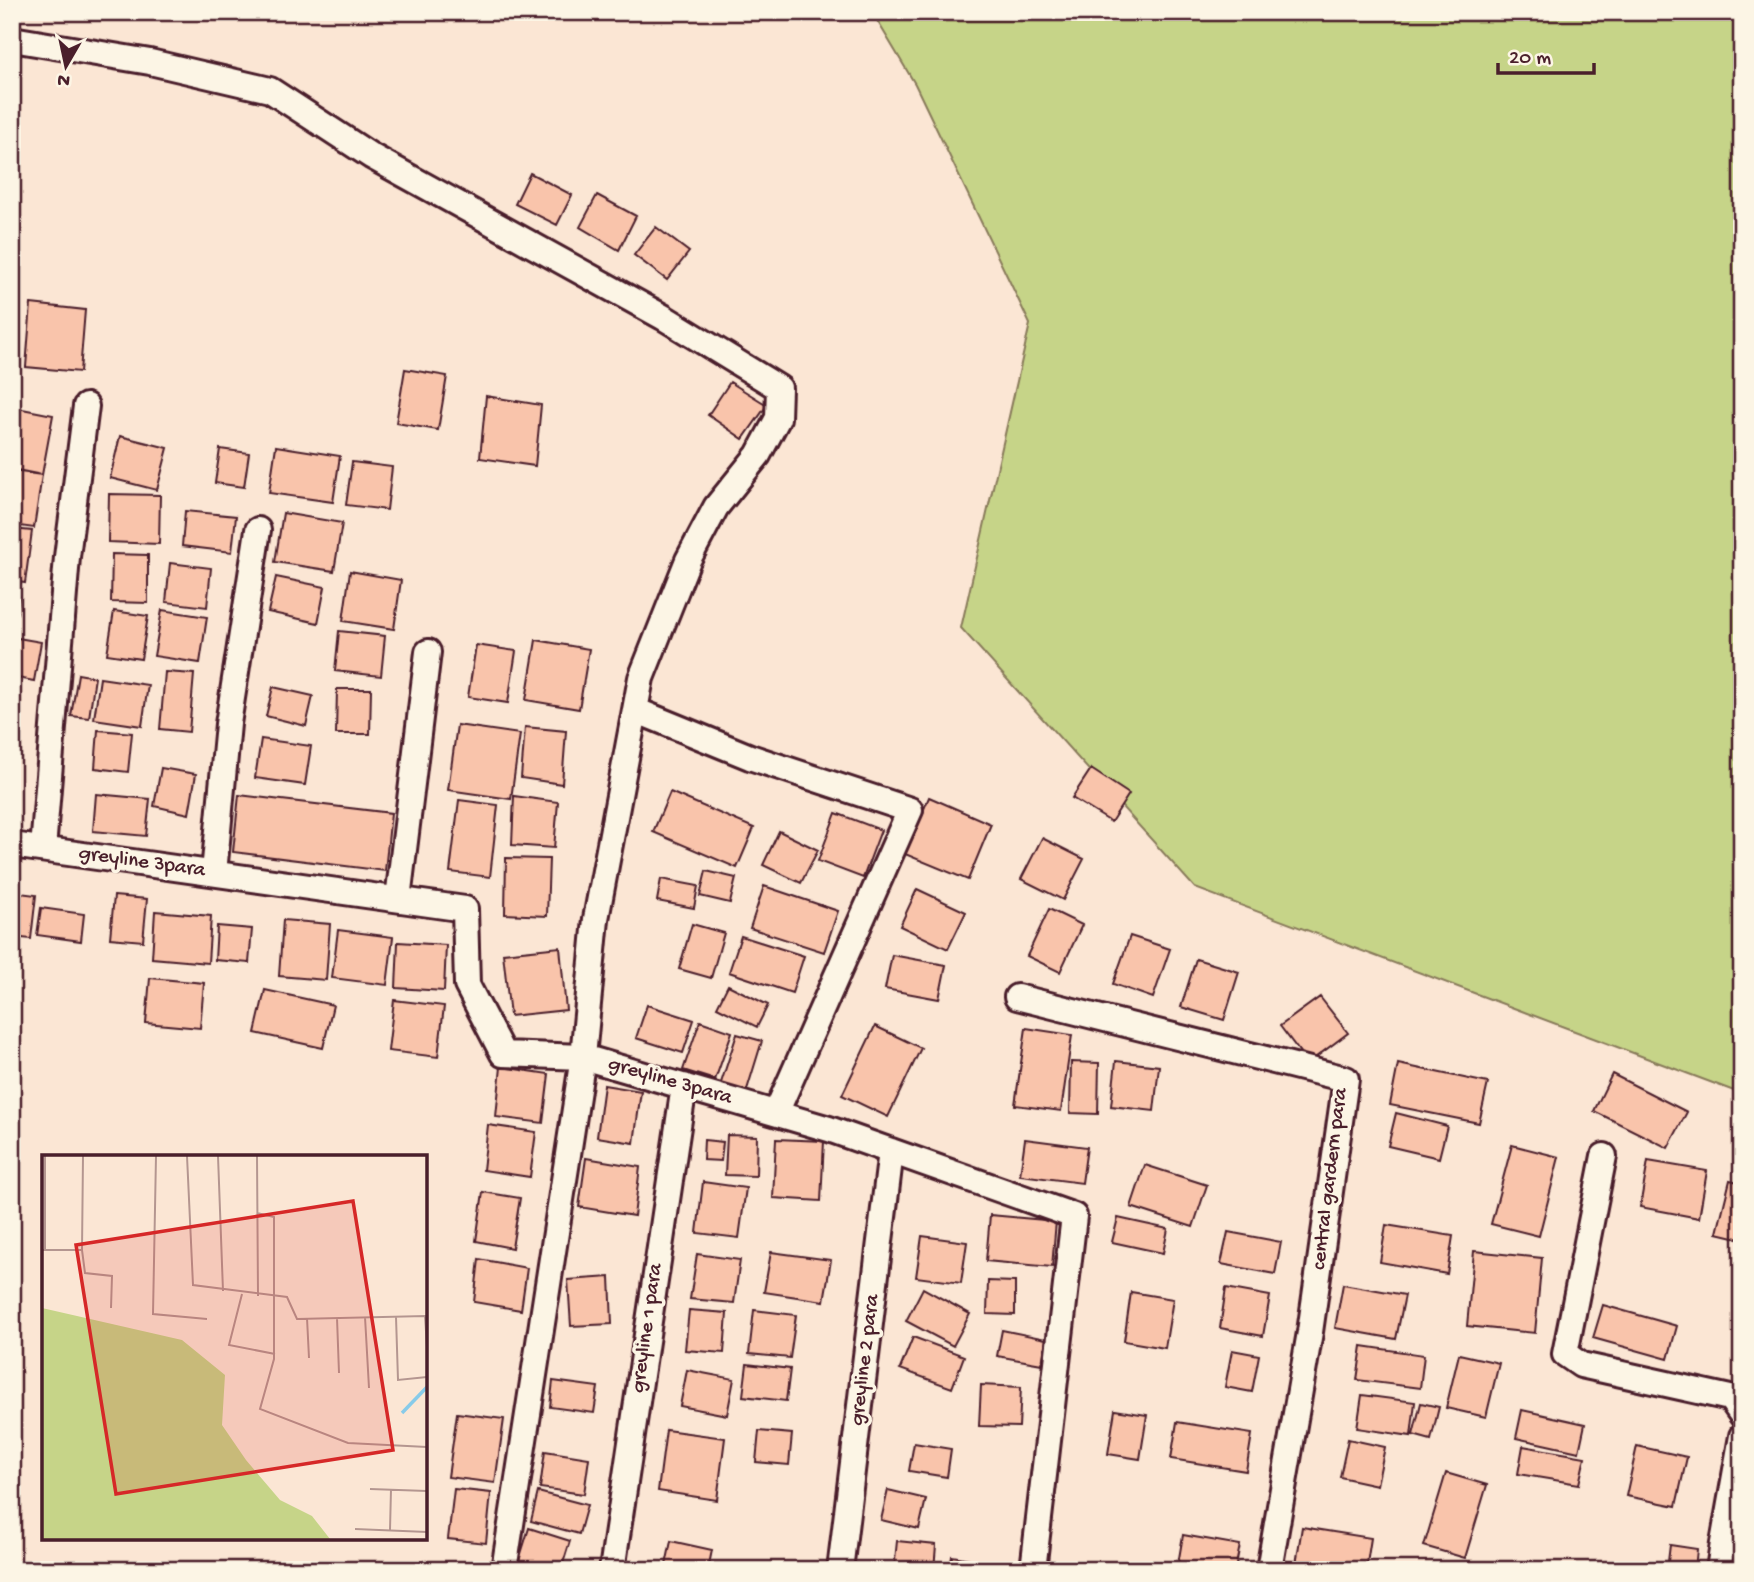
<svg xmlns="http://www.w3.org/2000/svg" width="1754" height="1582" font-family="'Gochi Hand',sans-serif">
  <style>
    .green { fill: #c6d488; stroke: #887a5a; stroke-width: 2 }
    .building { fill: #f9c4ab; stroke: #4a1f2b; stroke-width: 2 }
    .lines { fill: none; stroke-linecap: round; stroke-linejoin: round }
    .minor-casing { stroke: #4a1f2b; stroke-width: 30 }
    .minor { stroke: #fcf5e5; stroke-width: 24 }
    .labels { text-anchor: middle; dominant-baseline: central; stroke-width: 7; stroke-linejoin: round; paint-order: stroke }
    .street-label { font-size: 21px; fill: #4a1f2b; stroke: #fcf5e5 }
    .inset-river { fill: none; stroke: #88cbe9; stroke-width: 3.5 }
    .inset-road { fill: none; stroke: #b49690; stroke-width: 2 }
    .view { fill: #d62828; fill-opacity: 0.15; stroke: #d62828; stroke-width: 3.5 }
    .inset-edge { fill: none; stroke: #4a1f2b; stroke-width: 3.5 }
  </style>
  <rect width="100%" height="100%" fill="#fbe6d4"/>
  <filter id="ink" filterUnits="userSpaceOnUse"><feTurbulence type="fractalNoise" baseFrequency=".0143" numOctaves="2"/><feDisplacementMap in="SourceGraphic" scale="14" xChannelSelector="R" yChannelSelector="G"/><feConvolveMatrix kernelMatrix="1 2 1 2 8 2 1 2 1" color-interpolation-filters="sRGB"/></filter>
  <g filter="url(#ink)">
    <path class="green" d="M872,12H1742V1094L1195,888L961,628L1030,324L915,84Z"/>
    <path class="building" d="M530,173L572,195L557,225L515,204Z
      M597,195L636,216L619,250L580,227Z
      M656,227L689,252L667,280L634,255Z
      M31,304L85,310L80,372L26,367Z
      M405,369L447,376L438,430L396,423Z
      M730,382L767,405L743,439L708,415Z
      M486,396L541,405L535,466L480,458Z
      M12,407L53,415L42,475L12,469Z
      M120,436L168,448L157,490L110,478Z
      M276,446L340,456L333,502L269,493Z
      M220,449L249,453L244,487L215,483Z
      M352,462L392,467L387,510L346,505Z
      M12,471L42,475L34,528L12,525Z
      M109,494L160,495L159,544L108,542Z
      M185,511L236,516L232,552L182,546Z
      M283,513L342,523L334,571L275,562Z
      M12,529L32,531L25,583L12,581Z
      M112,554L148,555V603L111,602Z
      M170,563L211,568L207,607L166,602Z
      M350,571L401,580L394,629L343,621Z
      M276,577L325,587L318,623L268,612Z
      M12,595L19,596L14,645L12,644Z
      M162,610L207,617L200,663L154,656Z
      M114,611L148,616L141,659L107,654Z
      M339,631L385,636L381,676L335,671Z
      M18,638L41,642L34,681L12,677Z
      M536,640L589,649L579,709L526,700Z
      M476,645L516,651L508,703L468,697Z
      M165,672L194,674L189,732L160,729Z
      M78,674L95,677L89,718L71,716Z
      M100,678L148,685L142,726L94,719Z
      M273,687L313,696L306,726L266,716Z
      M337,689H371L370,734H336Z
      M457,725L520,734L511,799L448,790Z
      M525,727L566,731L562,784L521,778Z
      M98,730L132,733L128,772L95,768Z
      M261,739L311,746L305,785L255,778Z
      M161,768L196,774L189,814L154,806Z
      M1091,769L1129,794L1111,822L1072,798Z
      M670,792L754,828L737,868L653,832Z
      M96,794L150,799L146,836L93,831Z
      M239,795L391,813L385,871L233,852Z
      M514,796L558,802L554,848L512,845Z
      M929,797L991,824L968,880L905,854Z
      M459,800L498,805L490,877L450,872Z
      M836,813L881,830L863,878L818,861Z
      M779,831L818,850L801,883L763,865Z
      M1042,838L1084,859L1063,900L1021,879Z
      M506,858L549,859L547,916L505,914Z
      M706,871L736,878L730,903L700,896Z
      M661,879L698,886L694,908L657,901Z
      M764,886L838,911L824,952L750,928Z
      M917,889L966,912L948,949L900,926Z
      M12,892L36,895L31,939L12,937Z
      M114,896L147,899L143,941L110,938Z
      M41,908L84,914L81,941L37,935Z
      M1049,909L1082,925L1060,972L1027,956Z
      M155,911L211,916L208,963L152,958Z
      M283,920L330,924L326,980L279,976Z
      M692,924L724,933L711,978L679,969Z
      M217,926L252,929L249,963L215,960Z
      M338,930L393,937L387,985L332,978Z
      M741,936L804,956L792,993L729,972Z
      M1130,936L1170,949L1153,998L1113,984Z
      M398,942L446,945L444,991L396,988Z
      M560,947L566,1010L510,1016L503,953Z
      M892,955L946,965L939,999L885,989Z
      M1196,959L1239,972L1224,1020L1181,1007Z
      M150,978L204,983L200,1028L146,1023Z
      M728,985L768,1005L757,1027L717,1007Z
      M265,990L333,1005L323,1048L255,1033Z
      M1320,997L1348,1033L1308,1063L1280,1026Z
      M394,1000L444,1006L438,1057L388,1051Z
      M647,1005L694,1020L683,1053L636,1038Z
      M700,1021L732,1032L715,1080L683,1070Z
      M875,1026L921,1048L888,1117L842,1095Z
      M1026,1028L1072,1035L1061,1111L1015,1105Z
      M737,1034L762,1041L746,1093L720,1086Z
      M1116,1061L1159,1066L1154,1111L1111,1106Z
      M1071,1062L1099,1063L1098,1114L1070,1113Z
      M1398,1064L1488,1083L1479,1123L1390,1105Z
      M501,1067L549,1074L543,1123L496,1117Z
      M1612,1074L1687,1112L1668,1148L1594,1111Z
      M604,1085L641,1091L634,1143L597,1137Z
      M1396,1113L1447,1126L1439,1158L1388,1146Z
      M488,1125L536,1132L530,1177L483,1170Z
      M727,1135L757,1136L756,1176L725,1175Z
      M776,1139L824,1141L821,1201L773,1198Z
      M1025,1139L1087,1147L1082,1183L1020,1175Z
      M704,1140L723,1142L721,1161L703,1160Z
      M1512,1145L1559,1157L1539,1236L1491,1224Z
      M586,1158L640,1167L634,1216L579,1207Z
      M1648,1161L1707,1171L1699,1218L1640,1207Z
      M1145,1165L1207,1185L1193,1227L1131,1207Z
      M1730,1180L1742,1183V1239L1717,1233Z
      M703,1182L746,1188L739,1238L697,1233Z
      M483,1192L520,1198L512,1248L476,1241Z
      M990,1215L1056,1221L1052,1267L986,1261Z
      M1118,1218L1168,1229L1163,1253L1112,1242Z
      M1386,1225L1453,1236L1447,1274L1380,1262Z
      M1228,1232L1281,1242L1275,1274L1221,1264Z
      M922,1236L967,1242L961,1283L916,1277Z
      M1474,1251L1542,1258L1535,1333L1467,1326Z
      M771,1252L831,1260L824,1301L764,1292Z
      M697,1254L740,1260L734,1303L690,1299Z
      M479,1259L527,1268L521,1310L474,1302Z
      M610,1277L612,1324L571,1326L568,1280Z
      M988,1281L1015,1282V1315L987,1314Z
      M1343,1284L1405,1295L1396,1339L1335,1328Z
      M923,1288L970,1314L953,1346L906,1321Z
      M1226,1288L1270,1296L1263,1336L1220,1328Z
      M1131,1292L1173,1299L1165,1348L1124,1341Z
      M1603,1305L1677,1326L1668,1359L1593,1338Z
      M689,1310L727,1313L724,1353L685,1350Z
      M754,1310L796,1315L790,1358L749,1354Z
      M1002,1330L1046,1339L1042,1364L997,1356Z
      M913,1337L964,1356L952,1388L900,1369Z
      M1362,1346L1424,1355L1420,1388L1357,1380Z
      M1232,1350L1259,1355L1252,1392L1225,1387Z
      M1459,1354L1499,1363L1486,1417L1446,1408Z
      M747,1364L790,1369L786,1401L743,1396Z
      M687,1370L734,1379L727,1415L680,1406Z
      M553,1381L598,1387L594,1413L550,1407Z
      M981,1385L1021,1387L1019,1427L979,1426Z
      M1362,1395L1415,1402L1411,1436L1357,1428Z
      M1421,1403L1439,1407L1431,1440L1413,1435Z
      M1115,1410L1147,1415L1140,1459L1108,1454Z
      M1522,1410L1585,1424L1579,1452L1516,1438Z
      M457,1413L504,1419L495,1483L448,1477Z
      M1177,1422L1252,1434L1246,1471L1171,1459Z
      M666,1430L725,1438L717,1500L658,1491Z
      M759,1431L792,1434L789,1465L756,1462Z
      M1348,1439L1385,1447L1377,1485L1340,1477Z
      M914,1443L951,1449L947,1477L909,1471Z
      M1523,1446L1585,1457L1579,1484L1518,1474Z
      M1637,1446L1687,1457L1676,1506L1626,1496Z
      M545,1451L589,1458L584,1494L540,1488Z
      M1446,1473L1487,1485L1465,1558L1424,1546Z
      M454,1489L491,1493L486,1543L448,1539Z
      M888,1490L926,1499L919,1529L881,1520Z
      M538,1492L587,1505L579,1534L531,1521Z
      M1302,1527L1371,1538L1366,1570H1295Z
      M529,1528L570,1541L561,1570H516Z
      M1183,1535L1240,1545L1235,1570H1177Z
      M671,1541L712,1550L708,1570H665Z
      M897,1541L936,1545L934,1570H894Z
      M1670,1545L1697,1549L1695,1570H1667Z
      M952,1556L1000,1564L999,1570H950Z"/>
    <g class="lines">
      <g class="minor-casing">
        <path id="minor" d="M12,39L150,62L270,90L371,156L663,317L779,388L778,418L758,455L716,507L688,560L641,678L596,919L583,1057L504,1570
          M635,710L750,757L910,810L776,1113
          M12,845L465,909L467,985L503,1054L583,1057L829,1129L1074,1216L1033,1570
          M43,849L67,557L86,406
          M214,873L228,724L258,530
          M398,899L428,652
          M1017,997L1346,1079L1310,1332L1269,1570
          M1604,1156L1565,1354L1581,1365L1730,1398L1742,1415
          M1742,1436L1723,1543L1742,1546
          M612,1570L684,1086
          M840,1570L891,1151
          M1719,1570L1723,1543"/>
      </g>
      <use href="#minor" class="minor"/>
    </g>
  </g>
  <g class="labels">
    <g class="street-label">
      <text transform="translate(142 863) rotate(8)">greyline 3para</text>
      <text transform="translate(670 1082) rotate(16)">greyline 3para</text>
      <text transform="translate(1331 1179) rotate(-83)">central gardern para</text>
      <text transform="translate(648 1328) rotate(-82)">greyline 1 para</text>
      <text transform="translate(866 1360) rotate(-83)">greyline 2 para</text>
    </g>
  </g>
  <g transform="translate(42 1155)">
    <rect width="385" height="385" fill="#fbe6d4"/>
    <path d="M0,153L140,185L183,220L180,270L204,305L238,345L270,361L288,384H0Z" fill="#c6d488"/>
    <path class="inset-river" d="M360,258L385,232"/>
    <path class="inset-road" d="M3,1V95M114,1L111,159L165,164M145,1L151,130L245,142L255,164L383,161L385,192M176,1L181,136M215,1L216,141M215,58L232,62V204L218,254L306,288L385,292M0,95H40L43,118L70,121L69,153M40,95L41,1M200,139L187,190L233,199M323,162L327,233M354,162L356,225L385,222M265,163L267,203M295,163L297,218M328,334L385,336M313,374L385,377M348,375L349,334"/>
    <path class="view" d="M311,46L351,295L74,339L34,90Z"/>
    <rect width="385" height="385" class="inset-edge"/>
  </g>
  <rect width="1754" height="1582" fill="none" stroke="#fcf5e5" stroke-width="42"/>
  <rect x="21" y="21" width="1712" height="1540" fill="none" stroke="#4a1f2b" stroke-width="2.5" filter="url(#ink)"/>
  <g transform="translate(66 66) rotate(189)" stroke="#fcf5e5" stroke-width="5" paint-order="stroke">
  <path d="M0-5L12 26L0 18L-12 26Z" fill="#4a1f2b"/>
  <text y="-10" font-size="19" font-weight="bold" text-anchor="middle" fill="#4a1f2b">N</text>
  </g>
  <path d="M1498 63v10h96v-10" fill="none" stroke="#4a1f2b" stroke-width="3.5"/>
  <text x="1509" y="63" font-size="21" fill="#4a1f2b" stroke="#fcf5e5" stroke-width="5" paint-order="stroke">20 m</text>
</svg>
